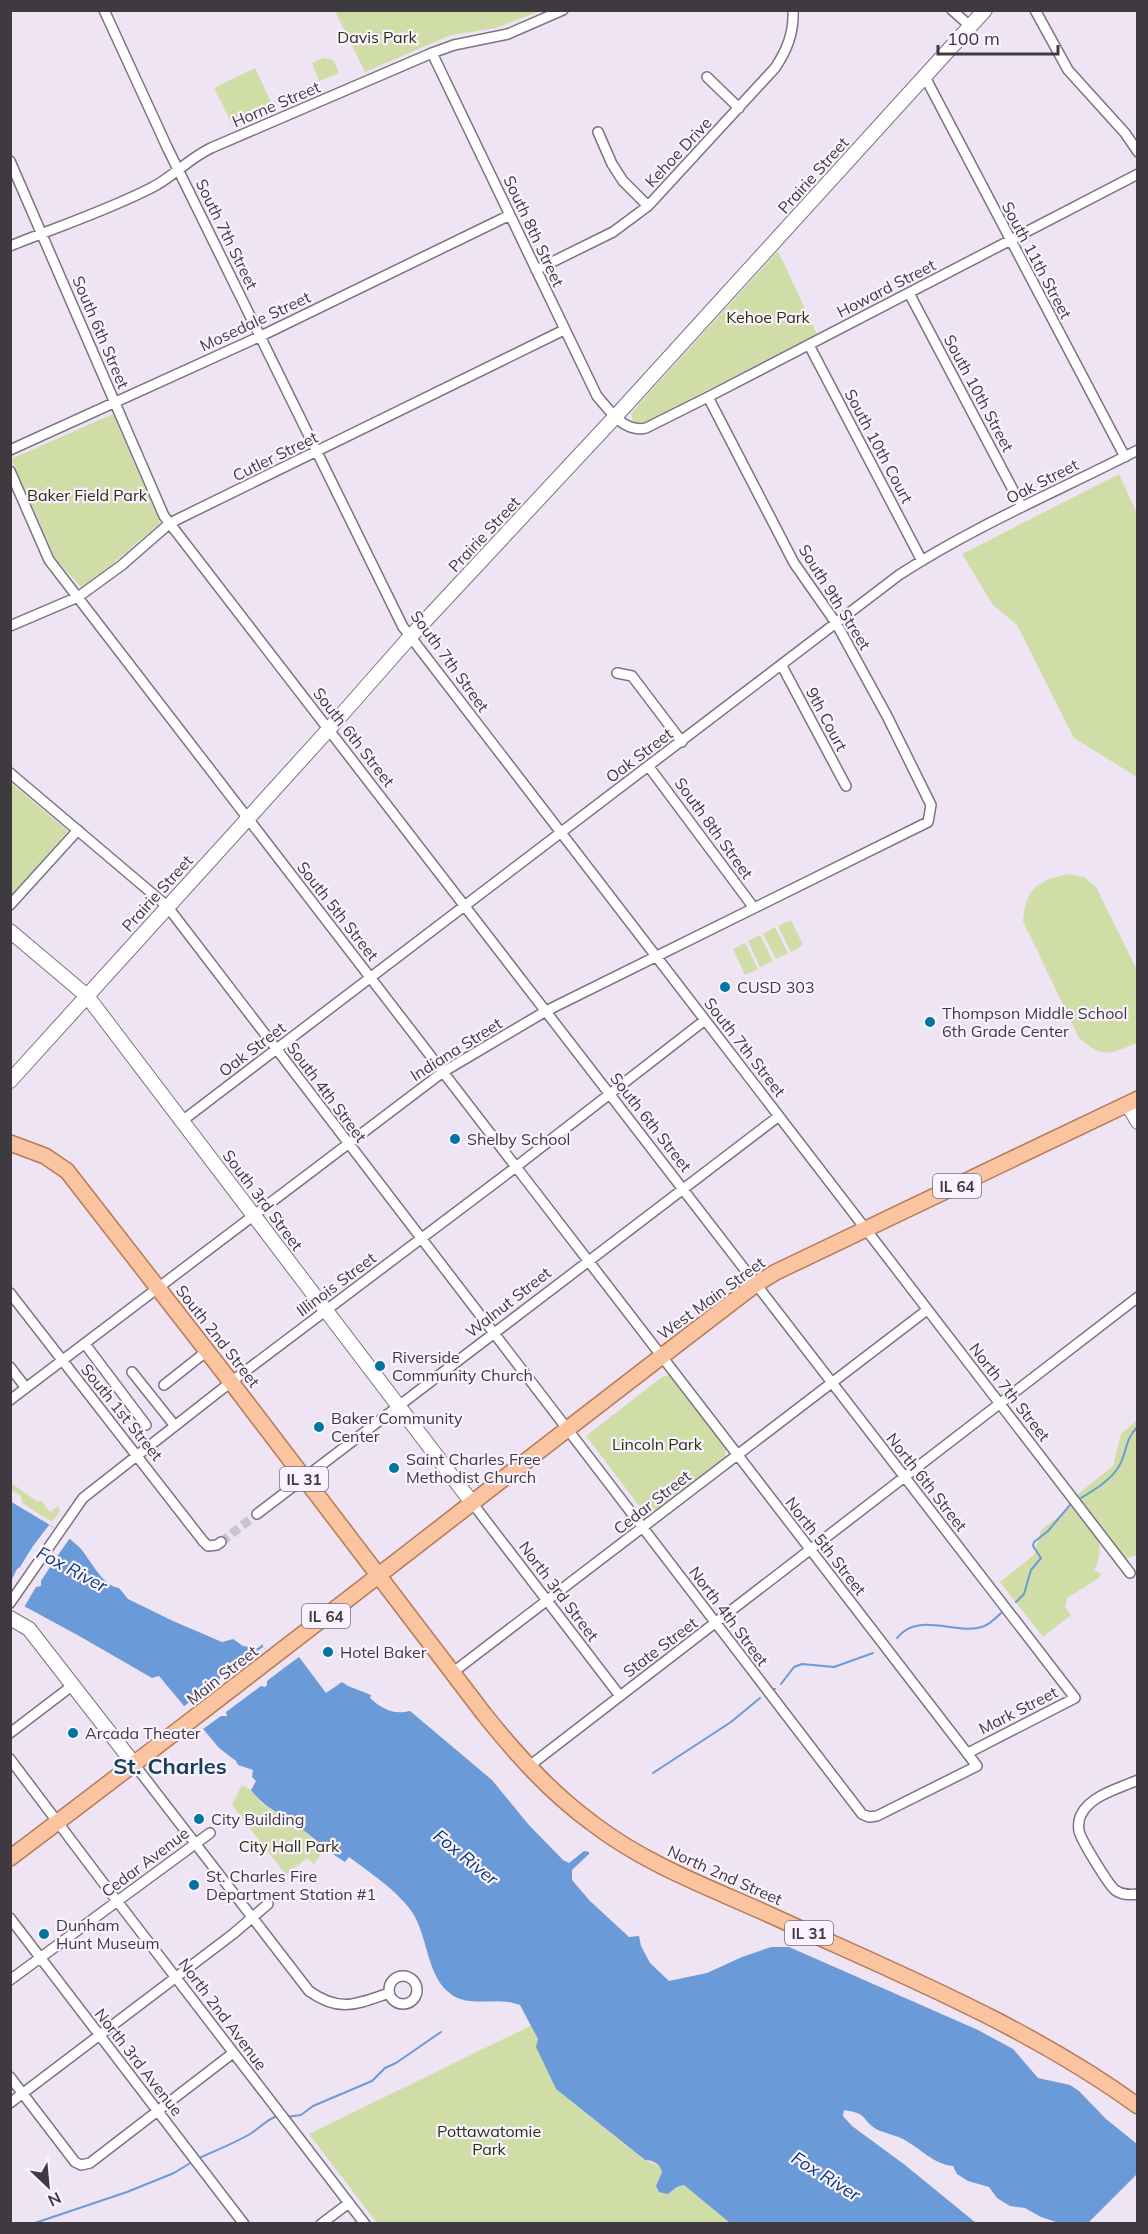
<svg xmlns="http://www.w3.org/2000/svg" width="1148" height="2234" font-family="Mulish,sans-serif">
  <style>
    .green { fill: #d1dda7 }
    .water { fill: #6b9ad8 }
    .pier { fill: #eee4f3 }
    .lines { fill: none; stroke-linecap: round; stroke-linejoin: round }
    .stream { stroke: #6b9ad8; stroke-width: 2 }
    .street-tunnel { stroke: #cbc2cf; stroke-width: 9; stroke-dasharray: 9 4.5; stroke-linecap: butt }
    .street-casing { stroke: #7d7381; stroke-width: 12 }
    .secondary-casing { stroke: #7d7381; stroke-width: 16 }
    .primary-casing { stroke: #b67a55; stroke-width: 18 }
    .street { stroke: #fff; stroke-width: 9 }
    .secondary { stroke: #fff; stroke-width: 14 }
    .primary { stroke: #fac4a0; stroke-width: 15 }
    .poi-dot { fill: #00769f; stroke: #faf2fe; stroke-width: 2 }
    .labels { text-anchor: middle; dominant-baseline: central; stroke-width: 4.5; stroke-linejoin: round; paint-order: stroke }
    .shield { fill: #faf2fe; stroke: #767179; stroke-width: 1.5 }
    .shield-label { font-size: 15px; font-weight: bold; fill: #3e3a40 }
    .park-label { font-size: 16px; fill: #2c320f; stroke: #faf2fe }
    .street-label { font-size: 16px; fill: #3e3a40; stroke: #faf2fe }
    .poi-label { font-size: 16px; fill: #3e3a40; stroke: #faf2fe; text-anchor: start }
    .water-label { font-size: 18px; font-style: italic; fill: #0a3a72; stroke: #faf2fe }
    .district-label { font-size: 22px; font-weight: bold; fill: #144256; stroke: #faf2fe }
  </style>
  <rect width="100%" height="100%" fill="#eee4f3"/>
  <path class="green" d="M335,11H540L496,28L451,35L365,72Z
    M323,58L333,60L339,73L319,81L312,63Z
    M255,68L273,106L233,126L214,88Z
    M778,251L817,334L639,425L634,424L631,414L638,405Z
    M113,414L160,523L110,566L81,587L56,559L11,459Z
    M1119,474L1137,513V777L1074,738L1017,625L993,605L962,554Z
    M11,783L68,831L11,896Z
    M1068,874L1084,877L1096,887L1137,970V1043C1109,1054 1104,1059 1079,1038L1023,921C1026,888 1037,881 1068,874Z
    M791,920L803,945L791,952L778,926Z
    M775,927L788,953L776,959L763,934Z
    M760,935L773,961L760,967L748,941Z
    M745,943L758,969L745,975L733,949Z
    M669,1375L726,1449L725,1457L647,1516L586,1436L662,1377Z
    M1137,1420V1555L1125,1559L1077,1495L1113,1466L1121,1434Z
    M11,1483L38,1502L41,1500L50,1512L58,1506L60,1511L52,1522L22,1503L21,1496L11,1490Z
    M1075,1504C1092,1527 1109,1541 1094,1570L1101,1574L1099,1578L1067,1598L1065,1607L1071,1615L1043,1637L1000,1582L1034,1555L1041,1530Z
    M242,1785L251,1790L261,1803L299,1826L325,1849L314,1864L307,1858L286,1875L232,1805Z
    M532,2025L556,2089L644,2160L660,2166L662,2172L656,2186L658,2191L670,2193L677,2187L684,2185L730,2223H377L309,2134Z"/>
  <path class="water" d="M10,1501C31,1514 65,1532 81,1549C91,1561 103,1586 119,1588L128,1599L173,1621L222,1642L233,1639L243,1646L258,1648L263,1644V1647L284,1668L299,1657L326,1693L342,1682L348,1686L371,1695L370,1698C382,1709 393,1715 410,1711L492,1780L528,1824L563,1860L569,1863L584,1851L589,1852V1854L572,1870V1880L590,1901L629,1937L639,1936L641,1946L650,1963L669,1981L707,1973L742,1957L771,1947H789L978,2030L1013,2049L1038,2078L1070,2085L1079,2091L1106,2119L1137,2144V2174L1088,2223H1059L1041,2217L1025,2208L1010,2206L997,2198L989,2187L968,2181L957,2174L953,2166C933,2164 920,2148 903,2139C895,2135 884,2133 876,2129C860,2118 869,2114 844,2110L843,2116L852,2126L905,2165L976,2223H730L684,2185L677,2187L668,2194L659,2192L656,2186L662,2172C660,2163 652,2160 645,2160L556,2089L536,2047L538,2039L520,2005C499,1996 472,2008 452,1995C426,1977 428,1935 412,1912C398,1891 369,1872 349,1857L345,1862C327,1851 313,1837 296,1824C279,1812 265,1809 251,1790L256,1781L252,1777L253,1770L238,1765L236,1761L219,1748L159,1676L152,1678L81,1637L11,1599Z"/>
  <path class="pier" d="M49,1525L70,1538L56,1558L57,1562L52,1564L41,1581V1586L36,1587L23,1609L11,1602V1581L17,1569L20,1567L33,1546Z
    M263,1647L284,1668L267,1681V1685L265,1687L261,1686L226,1712L227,1716H221L203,1729L183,1707L199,1695V1691H205L220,1679V1676H224L240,1664V1660H245Z"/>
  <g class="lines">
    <path class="stream" d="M1081,1498C1096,1489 1116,1477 1122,1460C1128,1445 1126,1439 1138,1426
      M1016,1602L1024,1594L1031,1570L1041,1558L1033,1546L1034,1542L1048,1531L1070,1505
      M897,1638C917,1611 956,1635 982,1627C989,1625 996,1618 1001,1613
      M781,1684L794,1667L802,1664L834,1667L873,1653
      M774,1689H775
      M653,1773L731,1722L760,1698
      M286,2117L301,2115L313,2106L372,2081L385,2068L396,2063L441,2032
      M197,2159C214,2151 233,2144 250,2134C260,2128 266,2120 277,2116
      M32,2224L127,2192L174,2173L192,2162"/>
    <path class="street-tunnel" d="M221,1542L257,1514"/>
    <g class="street-casing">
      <path id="street" d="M104,10L167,147L403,627L1130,1573
        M952,10L970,26
        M1035,10L1068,70L1125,133L1138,152
        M432,53L597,396C610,411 624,433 646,428L708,397L1138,174
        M707,77L739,108
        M925,77L1125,457
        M598,132L612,164L623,181L648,206
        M10,161L164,516L1075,1698L968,1753
        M10,246C57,227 106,211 151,188C173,177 188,159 211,148L432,53L454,45L508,34L563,10
        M536,270L613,232L648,206L775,68C787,50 794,33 793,10
        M909,293L1022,507
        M809,345L922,561
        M10,450L261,336L510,215
        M10,471L49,560L977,1766L877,1816L869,1817L862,1814L167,906L10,773
        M10,626L78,597L122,565L170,523L564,330
        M782,666L846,786
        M617,673L632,676L682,742
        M649,767L754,908
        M10,905L78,830
        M182,1121L899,575C974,526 1058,491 1138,450
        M10,1293L203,1541L208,1546L217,1545L221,1542
        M85,1344L146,1425
        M10,1367L26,1388
        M132,1372L175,1426
        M164,1385L207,1351
        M10,1400L443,1072L546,1011L928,822L931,805L887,716L836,623L794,563L708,397
        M473,1504L620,1696
        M257,1514L779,1116
        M10,1603L83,1498L231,1382L508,1173L705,1020
        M452,1673L927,1310
        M10,1733L73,1685
        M10,1759L117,1901L365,2224
        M134,1764L309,1991C340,2013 357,2004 389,1993
        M528,1767L1138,1297
        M1138,1780C1120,1788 1092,1795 1082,1813C1079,1818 1078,1824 1079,1831C1081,1840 1108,1884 1115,1890C1122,1895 1129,1895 1138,1894
        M10,1918L244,2224
        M389 1990a14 14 0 1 1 28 0a14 14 0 1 1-28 0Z
        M10,1980L210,1833
        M10,2077L75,2162L81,2165L90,2163L233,2053
        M10,2103L233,1934L268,1904
        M321,2224L349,2203"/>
    </g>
    <g class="secondary-casing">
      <path id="secondary" d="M10,931L87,996L473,1504
        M10,1081L329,729L410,637L615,417L985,10
        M1128,1105L1138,1122
        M10,1618L29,1629L134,1764"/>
    </g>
    <g class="primary-casing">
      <path id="primary" d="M10,1143L45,1156L67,1171L231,1382L484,1714C516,1754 550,1792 592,1823C645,1864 708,1887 768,1914C894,1972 1025,2024 1138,2106
        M10,1858C261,1669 507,1474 756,1284L776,1272L1138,1099"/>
    </g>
    <use href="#street" class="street"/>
    <use href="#secondary" class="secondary"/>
    <use href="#primary" class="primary"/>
  </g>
  <g class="poi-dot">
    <circle cx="725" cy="987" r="6"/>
    <circle cx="930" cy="1022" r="6"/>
    <circle cx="455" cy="1139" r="6"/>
    <circle cx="380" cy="1366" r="6"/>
    <circle cx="319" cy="1427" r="6"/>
    <circle cx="394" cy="1468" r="6"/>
    <circle cx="328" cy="1652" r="6"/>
    <circle cx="73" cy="1733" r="6"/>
    <circle cx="199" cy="1819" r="6"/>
    <circle cx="194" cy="1885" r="6"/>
    <circle cx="44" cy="1934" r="6"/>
  </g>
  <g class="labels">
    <g class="shield">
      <rect x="933" y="1174" width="48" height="24" rx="4.5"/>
      <rect x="280" y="1467" width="48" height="24" rx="4.5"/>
      <rect x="302" y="1604" width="48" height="24" rx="4.5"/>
      <rect x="785" y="1921" width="48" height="24" rx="4.5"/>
    </g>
    <g class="shield-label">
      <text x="957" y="1186">IL 64</text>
      <text x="304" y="1479">IL 31</text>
      <text x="326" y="1616">IL 64</text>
      <text x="809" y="1933">IL 31</text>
    </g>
    <g class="park-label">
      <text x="377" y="37">Davis Park</text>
      <text x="768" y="317">Kehoe Park</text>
      <text x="87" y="495">Baker Field Park</text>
      <text x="657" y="1444">Lincoln Park</text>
      <text x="289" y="1846">City Hall Park</text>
      <text x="489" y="2131">Pottawatomie<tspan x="489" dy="18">Park</tspan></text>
    </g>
    <g class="street-label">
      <text transform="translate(276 104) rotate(-23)">Horne Street</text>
      <text transform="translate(678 152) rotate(-47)">Kehoe Drive</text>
      <text transform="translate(813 175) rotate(-48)">Prairie Street</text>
      <text transform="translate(534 231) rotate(65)">South 8th Street</text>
      <text transform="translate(227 234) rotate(64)">South 7th Street</text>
      <text transform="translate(1037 260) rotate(62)">South 11th Street</text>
      <text transform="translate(886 288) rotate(-27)">Howard Street</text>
      <text transform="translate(255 321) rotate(-25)">Mosedale Street</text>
      <text transform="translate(101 332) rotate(67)">South 6th Street</text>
      <text transform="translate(979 393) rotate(62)">South 10th Street</text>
      <text transform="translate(879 446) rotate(62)">South 10th Court</text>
      <text transform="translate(275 456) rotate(-26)">Cutler Street</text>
      <text transform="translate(1042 481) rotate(-27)">Oak Street</text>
      <text transform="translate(484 534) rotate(-47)">Prairie Street</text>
      <text transform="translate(835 597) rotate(58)">South 9th Street</text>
      <text transform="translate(450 661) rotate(54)">South 7th Street</text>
      <text transform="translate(827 719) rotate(62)">9th Court</text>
      <text transform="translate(354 737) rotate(52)">South 6th Street</text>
      <text transform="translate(639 755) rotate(-37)">Oak Street</text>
      <text transform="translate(714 828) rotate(54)">South 8th Street</text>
      <text transform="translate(157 893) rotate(-48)">Prairie Street</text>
      <text transform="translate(338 911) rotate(52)">South 5th Street</text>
      <text transform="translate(745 1047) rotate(52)">South 7th Street</text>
      <text transform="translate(252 1049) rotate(-37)">Oak Street</text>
      <text transform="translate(456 1049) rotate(-32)">Indiana Street</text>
      <text transform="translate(327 1092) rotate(53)">South 4th Street</text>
      <text transform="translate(651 1122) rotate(52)">South 6th Street</text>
      <text transform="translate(263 1200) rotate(53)">South 3rd Street</text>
      <text transform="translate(336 1284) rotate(-37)">Illinois Street</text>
      <text transform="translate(711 1298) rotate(-36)">West Main Street</text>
      <text transform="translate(508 1302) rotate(-38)">Walnut Street</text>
      <text transform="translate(218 1336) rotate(52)">South 2nd Street</text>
      <text transform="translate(1010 1392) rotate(52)">North 7th Street</text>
      <text transform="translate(122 1412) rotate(51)">South 1st Street</text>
      <text transform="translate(927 1482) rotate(52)">North 6th Street</text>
      <text transform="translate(652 1502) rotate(-38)">Cedar Street</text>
      <text transform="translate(826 1546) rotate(52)">North 5th Street</text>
      <text transform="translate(559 1591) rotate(53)">North 3rd Street</text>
      <text transform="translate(729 1616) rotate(53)">North 4th Street</text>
      <text transform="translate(660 1647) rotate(-37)">State Street</text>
      <text transform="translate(222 1675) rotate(-38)">Main Street</text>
      <text transform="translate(1018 1710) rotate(-27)">Mark Street</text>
      <text transform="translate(145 1862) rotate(-37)">Cedar Avenue</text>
      <text transform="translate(725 1875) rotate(24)">North 2nd Street</text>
      <text transform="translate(223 2014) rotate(53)">North 2nd Avenue</text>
      <text transform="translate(139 2062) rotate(52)">North 3rd Avenue</text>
    </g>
    <g class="poi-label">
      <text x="737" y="987">CUSD 303</text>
      <text x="942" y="1013">Thompson Middle School<tspan x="942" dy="18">6th Grade Center</tspan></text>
      <text x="467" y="1139">Shelby School</text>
      <text x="392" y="1357">Riverside<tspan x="392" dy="18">Community Church</tspan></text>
      <text x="331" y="1418">Baker Community<tspan x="331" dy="18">Center</tspan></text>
      <text x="406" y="1459">Saint Charles Free<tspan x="406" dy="18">Methodist Church</tspan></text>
      <text x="340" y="1652">Hotel Baker</text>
      <text x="85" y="1733">Arcada Theater</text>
      <text x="211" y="1819">City Building</text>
      <text x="206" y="1876">St. Charles Fire<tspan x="206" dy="18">Department Station #1</tspan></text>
      <text x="56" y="1925">Dunham<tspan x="56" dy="18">Hunt Museum</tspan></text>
    </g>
    <g class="water-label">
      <text transform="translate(72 1569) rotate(28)">Fox River</text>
      <text transform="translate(466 1857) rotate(39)">Fox River</text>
      <text transform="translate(826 2176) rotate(32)">Fox River</text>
    </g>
    <g class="district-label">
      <text x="170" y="1766">St. Charles</text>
    </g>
  </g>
  <rect width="1148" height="2234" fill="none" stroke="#3e3a40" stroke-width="24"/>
  <g transform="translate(48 2186) rotate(154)" stroke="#faf2fe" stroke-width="4.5" paint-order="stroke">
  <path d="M0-4.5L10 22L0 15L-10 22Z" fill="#3e3a40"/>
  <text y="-9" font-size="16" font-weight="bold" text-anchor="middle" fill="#3e3a40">N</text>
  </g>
  <path d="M938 45v9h120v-9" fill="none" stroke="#3e3a40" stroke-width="3"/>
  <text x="947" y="45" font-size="18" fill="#3e3a40" stroke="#faf2fe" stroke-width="4.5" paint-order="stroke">100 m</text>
</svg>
